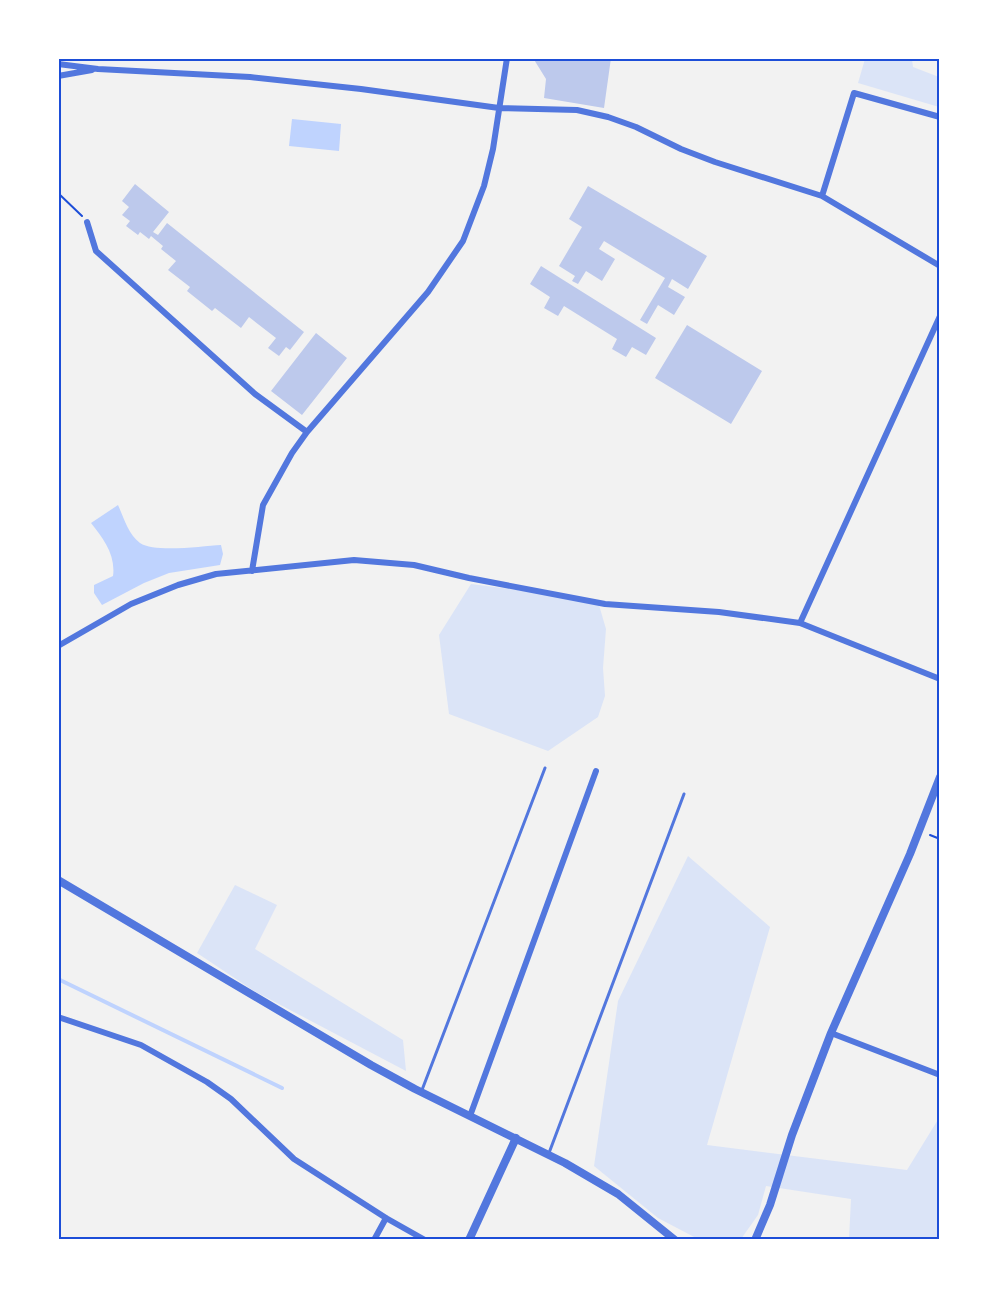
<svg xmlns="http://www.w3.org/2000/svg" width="998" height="1298" font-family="'Playfair Display',serif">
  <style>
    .green { fill: #dbe4f7 }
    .water { fill: #bfd3fe }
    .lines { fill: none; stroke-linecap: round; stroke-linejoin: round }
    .stream { stroke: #bfd3fe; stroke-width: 4 }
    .building { fill: #bdc9ec }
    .path { stroke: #1d4ed8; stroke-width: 2 }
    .service { stroke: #5277de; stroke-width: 3 }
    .minor { stroke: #5277de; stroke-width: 6 }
    .tertiary { stroke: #5277de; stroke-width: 8 }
    .neatline { fill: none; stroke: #1d4ed8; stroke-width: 2 }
  </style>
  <rect width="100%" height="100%" fill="#f2f2f2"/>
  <path class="green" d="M865,59H912L913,67L939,77V107L858,83Z
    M471,584L525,591L599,605L606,629L603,668L605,696L598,717L548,751L449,714L439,635Z
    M688,856L770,927L707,1145L907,1170L939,1118V1239H849L851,1199L766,1186L758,1215L741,1239H698L658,1218L594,1166L618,1001Z
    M235,885L277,905L255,949L403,1040L406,1071L254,991L197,953Z"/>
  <path class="water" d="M292,119L341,124L339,151L289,146Z
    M118,505C124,518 128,534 140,543C155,553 202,546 221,545L223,554L220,565L169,573L144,583L102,605L94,593V585L113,576C116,555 103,538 91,523Z"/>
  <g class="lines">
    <path class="stream" d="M58,979L282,1088"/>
  </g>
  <path class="building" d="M533,58H611L604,108L544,98L546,79Z
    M135,184L169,212L153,232L158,235L167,223L304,332L290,350L286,347L279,356L268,348L276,338L249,317L241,328L215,308L212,311L187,291L190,287L168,270L176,261L161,249L163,246L151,236L149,239L140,232L138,235L126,226L130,221L122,215L129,207L122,201Z
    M588,186L707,256L688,289L672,279L668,287L685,297L674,315L658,305L647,324L640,320L665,278L604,241L599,249L615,259L602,281L586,271L578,284L572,281L575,276L559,266L582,227L569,219Z
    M541,266L656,338L646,355L632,347L626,357L612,349L617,339L564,306L558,316L544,308L550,297L530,284Z
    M687,325L762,371L731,424L655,378Z
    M316,333L347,358L302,415L271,391Z"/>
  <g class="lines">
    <path class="path" d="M58,193L82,216
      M930,835L940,839"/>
    <path class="service" d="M422,1090L545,768
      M549,1153L684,794"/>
    <path class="minor" d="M58,64L98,69L250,77L361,89L499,108L577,110L608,117L636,127L681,149L715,162L822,196L940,266
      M58,76L92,70
      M822,196L854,93L940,117
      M87,222L96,251L255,394L307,432
      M252,571L263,505L292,453L307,432L428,292L463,241L484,186L493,149L507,58
      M800,623L940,316
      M58,646L131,604L178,585L216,574L354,560L414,565L469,578L605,604L719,612L800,623L940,679
      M58,1017L141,1045L207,1082L231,1099L294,1159L386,1218L425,1240
      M831,1033L940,1075
      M470,1116L596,771
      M374,1240L386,1218"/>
    <path class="tertiary" d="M58,880L371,1065L415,1089L565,1163L618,1194L675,1240
      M469,1240L516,1138
      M755,1240L770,1205L792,1135L831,1033L910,854L940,777"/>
  </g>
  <rect width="998" height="1298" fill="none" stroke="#ffffff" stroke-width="120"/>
  <rect x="60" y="60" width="878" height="1178" class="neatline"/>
</svg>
